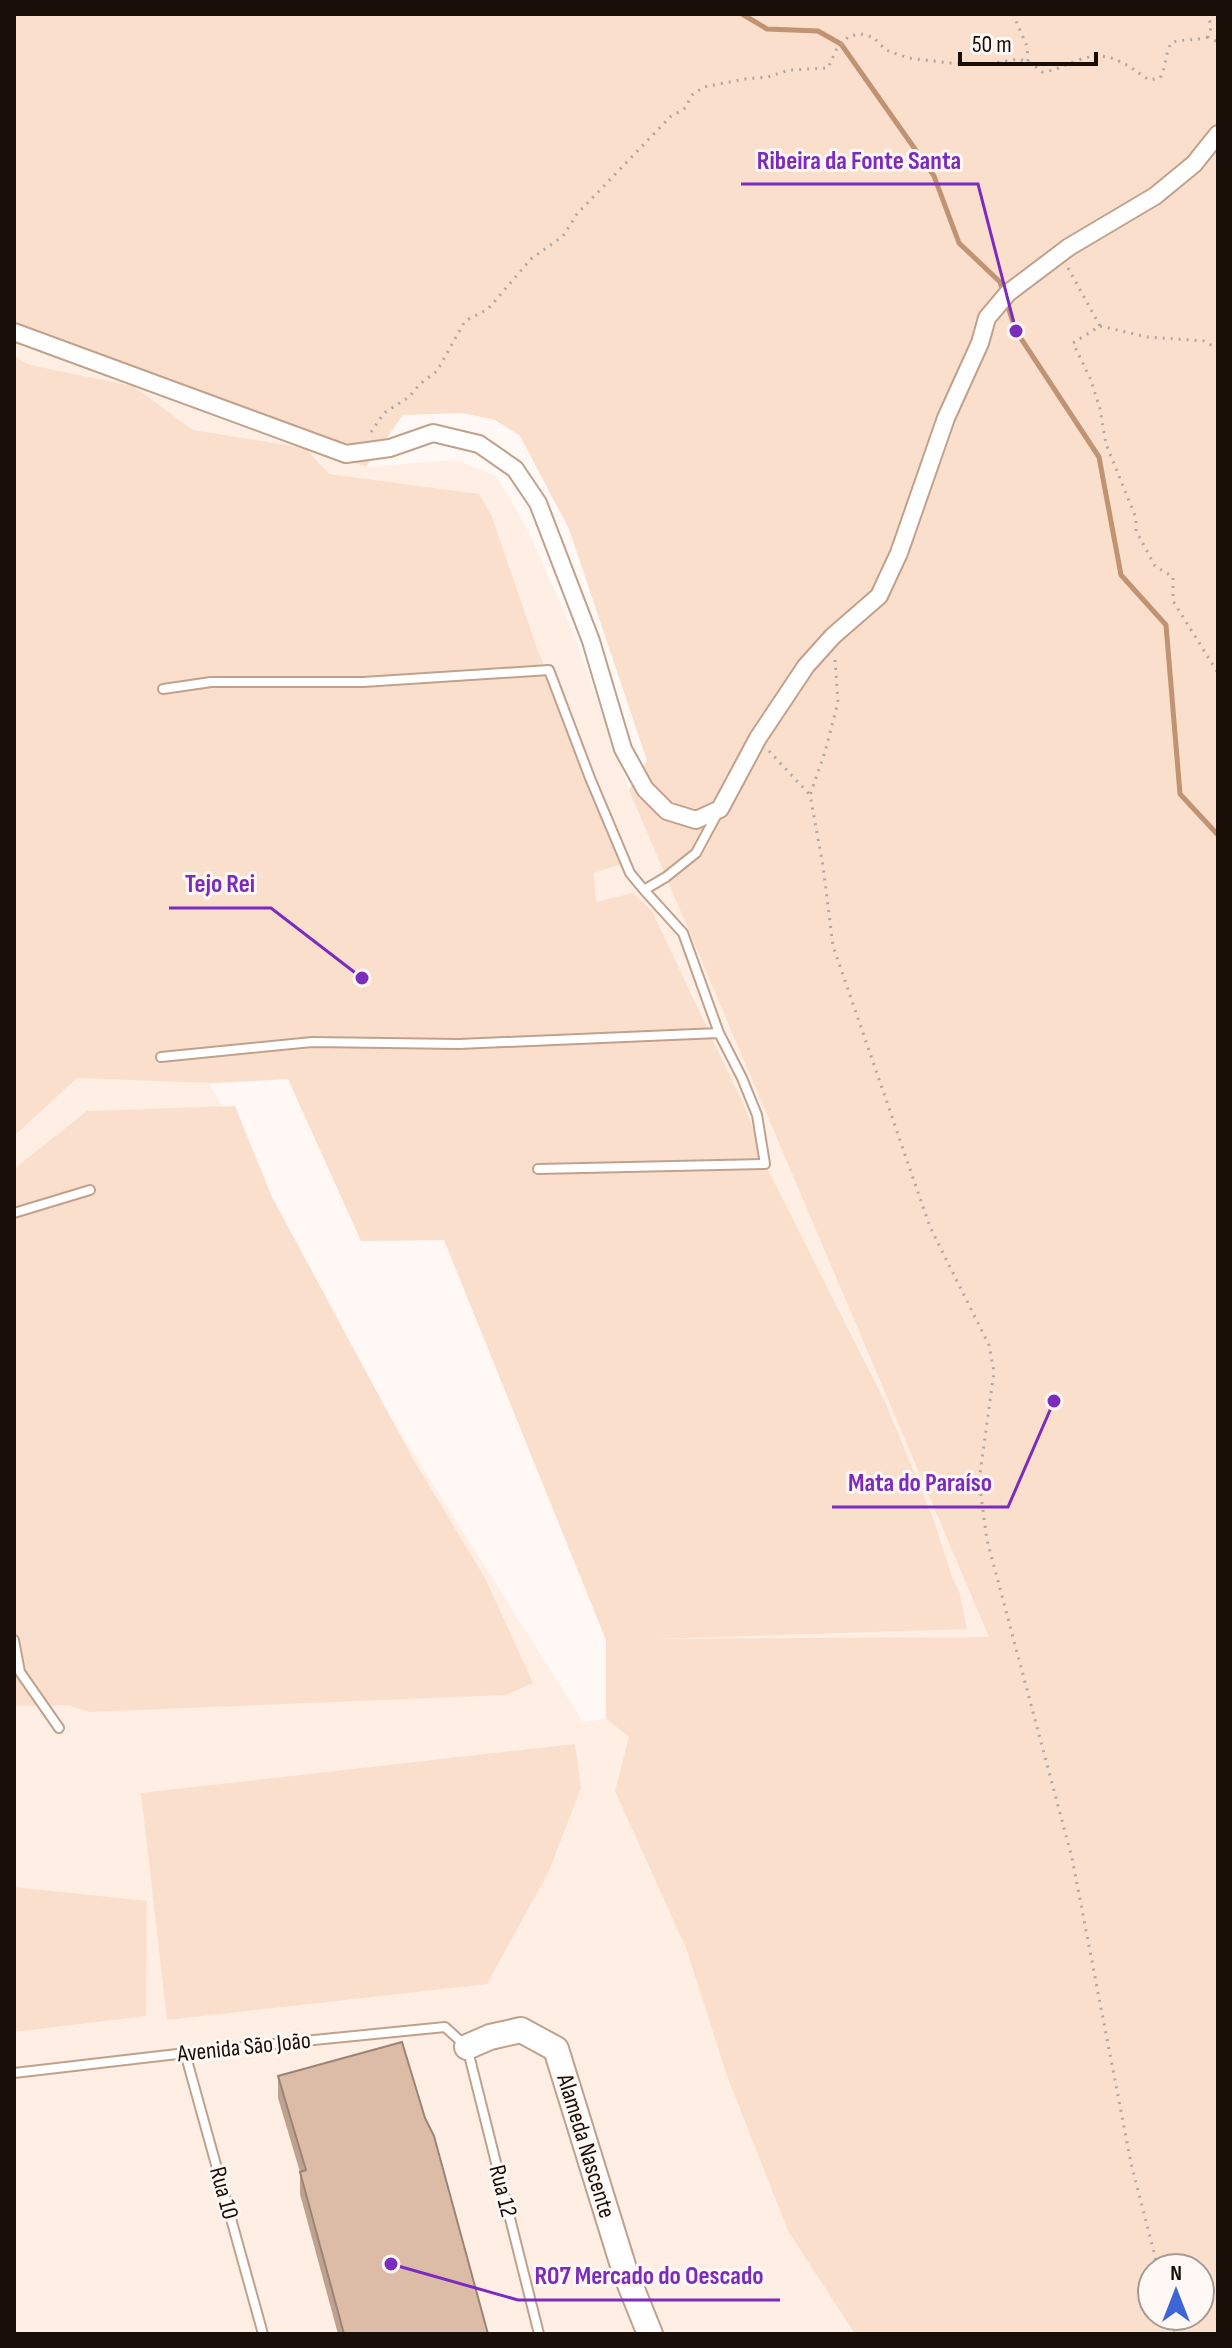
<svg xmlns="http://www.w3.org/2000/svg" width="1232" height="2348" font-family="'Sofia Sans Condensed',sans-serif">
  <style>
    .built { fill: #feeee3 }
    .green { fill: #fbdfcd; fill-rule: evenodd }
    .lines { fill: none; stroke-linecap: round; stroke-linejoin: round }
    .stream { stroke: #c09373; stroke-width: 5 }
    .lane-casing { stroke: #c1a18c; stroke-width: 12 }
    .street-casing { stroke: #c1a18c; stroke-width: 20 }
    .secondary-casing { stroke: #c1a18c; stroke-width: 28 }
    .path { stroke: #b0a7a2; stroke-width: 3; stroke-dasharray: 2 6; stroke-linecap: butt }
    .lane { stroke: #fff; stroke-width: 8 }
    .street { stroke: #fff; stroke-width: 16 }
    .secondary { stroke: #fff; stroke-width: 24 }
    .wall { fill: #bea290 }
    .building { fill: #ddbca7; stroke: #9b8475; stroke-width: 2 }
    .labels { text-anchor: middle; dominant-baseline: central; stroke-width: 6; stroke-linejoin: round; paint-order: stroke }
    .street-label { font-size: 24px; fill: #1a0f08; stroke: #fff8f4 }
    .leader { fill: none; stroke: #7b2cbf; stroke-width: 3 }
    .callout-dot { fill: #7b2cbf; stroke: #fff8f4; stroke-width: 3 }
    .callout-label { font-size: 26px; text-anchor: middle; font-weight: bold; fill: #7b2cbf; stroke: #fff8f4; stroke-width: 6; stroke-linejoin: round; paint-order: stroke }
  </style>
  <rect width="100%" height="100%" fill="#fff8f4"/>
  <path class="built" d="M14,342L366,467L456,460L496,476L527,529L571,627L629,790L990,1637L606,1640L444,1240L361,1241L288,1079L210,1084L330,1321L583,1722L606,1719L629,1737L686,1948L727,2076L788,2231L855,2334H14Z"/>
  <path class="green" d="M14,14H1218V2334H855L788,2231L727,2076L686,1948L615,1791L629,1737L606,1719V1640L444,1240L361,1241L288,1079L210,1083L77,1078L14,1136V356L30,365L133,386L193,430L305,448L329,474L479,494L492,517L537,648L622,864L594,873L596,902L633,893L652,911L746,1110L769,1172L886,1404L934,1521L952,1577L960,1594L967,1629L656,1639L989,1637L629,790L647,761L569,529L520,436L495,420L462,413L403,415L366,467L14,342ZM1152,2268H1200V2316H1152Z
    M235,1106L272,1197L413,1459L485,1578L533,1683L506,1695L90,1712L67,1705L14,1706V1169L87,1111Z
    M575,1744L581,1788L549,1871L487,1984L167,2020L141,1793Z
    M14,1887L147,1901L146,2016L14,2032Z"/>
  <g class="lines">
    <path class="stream" d="M742,14L767,29L818,31L841,44L934,176L959,243L1000,282L1003,292
      M1006,301L1016,331L1099,457L1121,575L1166,625L1180,794L1218,835"/>
    <g class="lane-casing">
      <path id="lane" d="M163,689L211,682H363L549,670L590,778L630,873L644,890
        M161,1057L312,1042L459,1044L719,1033
        M538,1169L765,1164L757,1115L742,1078L719,1033L683,933L644,890L666,877L696,853L717,814
        M14,1213L90,1190
        M14,1640L20,1672L59,1728
        M185,2053L263,2334
        M14,2073L203,2051L445,2027L467,2047L539,2334"/>
    </g>
    <g class="street-casing">
      <path id="street" d="M14,332L346,454L390,448L433,433L479,444L515,469L538,503L591,641L623,749L645,789L667,811L696,820L720,809L758,738L806,666L833,636L879,596L899,553L946,418L980,343L987,318L1008,293L1069,247L1155,196L1194,164L1218,134"/>
    </g>
    <g class="secondary-casing">
      <path id="secondary" d="M467,2047L490,2037L521,2030L556,2049L625,2272L650,2334"/>
    </g>
    <path class="path" d="M1013,14L1027,46L1028,62
      M1205,14C1212,22 1212,28 1208,37L1218,42
      M1068,268L1100,326L1073,343L1091,380L1100,409L1106,444L1136,518V531L1155,566L1173,577V601L1218,673
      M1100,326L1147,337L1204,341L1218,349
      M371,432L384,413L409,397L420,384L437,371L465,321L488,309L531,259L563,236L577,214L670,117L684,109L693,94L704,87L745,79L768,77L789,70L828,68L837,48L849,36L861,34L873,37L886,50L908,58L959,64H988L1019,59L1032,64L1042,72C1056,71 1066,64 1079,60C1108,49 1126,64 1149,80L1160,78C1167,66 1164,54 1172,42C1185,39 1195,41 1208,37
      M835,660L838,702L825,752L810,795L823,866L833,946L930,1227L989,1345L994,1372L979,1481L987,1540L1072,1858L1131,2163L1158,2268
      M769,751L810,795
      M1170,2316L1174,2334"/>
    <use href="#lane" class="lane"/>
    <use href="#street" class="street"/>
    <use href="#secondary" class="secondary"/>
  </g>
  <path class="wall" d="M278,2076L488,2334H338L300,2194V2172L278,2098Z"/>
  <path class="building" d="M402,2042L425,2118L434,2136L488,2334H344L300,2172L306,2170L278,2076Z"/>
  <g class="labels">
    <g class="street-label">
      <text transform="translate(244 2047) rotate(-6)">Avenida São João</text>
      <text transform="translate(586 2146) rotate(73)">Alameda Nascente</text>
      <text transform="translate(503 2191) rotate(76)">Rua 12</text>
      <text transform="translate(224 2193) rotate(75)">Rua 10</text>
    </g>
  </g>
  <path class="leader" d="M1016 331L978 184H741M362 978L271 908H169M1054 1401L1008 1507H832M391 2264L518 2300H780"/>
  <g class="callout-dot">
    <circle cx="1016" cy="331" r="8"/>
    <circle cx="362" cy="978" r="8"/>
    <circle cx="1054" cy="1401" r="8"/>
    <circle cx="391" cy="2264" r="8"/>
  </g>
  <g class="callout-label">
    <text x="859" y="169">Ribeira da Fonte Santa</text>
    <text x="220" y="892">Tejo Rei</text>
    <text x="920" y="1491">Mata do Paraíso</text>
    <text x="649" y="2284">R07 Mercado do Oescado</text>
  </g>
  <rect width="1232" height="2348" fill="none" stroke="#1a0f08" stroke-width="32"/>
  <g transform="translate(1176 2292)"><circle r="38" fill="#fff8f4" stroke="#a39b96" stroke-width="2"/>
  <path d="M0-6L14 30L0 20L-14 30Z" fill="#3d65d6"/>
  <text y="-12" font-size="22" font-weight="bold" text-anchor="middle" fill="#1a0f08">N</text>
  </g>
  <path d="M960 52v12h136v-12" fill="none" stroke="#1a0f08" stroke-width="4"/>
  <text x="972" y="52" font-size="24" fill="#1a0f08" stroke="#fff8f4" stroke-width="6" paint-order="stroke">50 m</text>
</svg>
